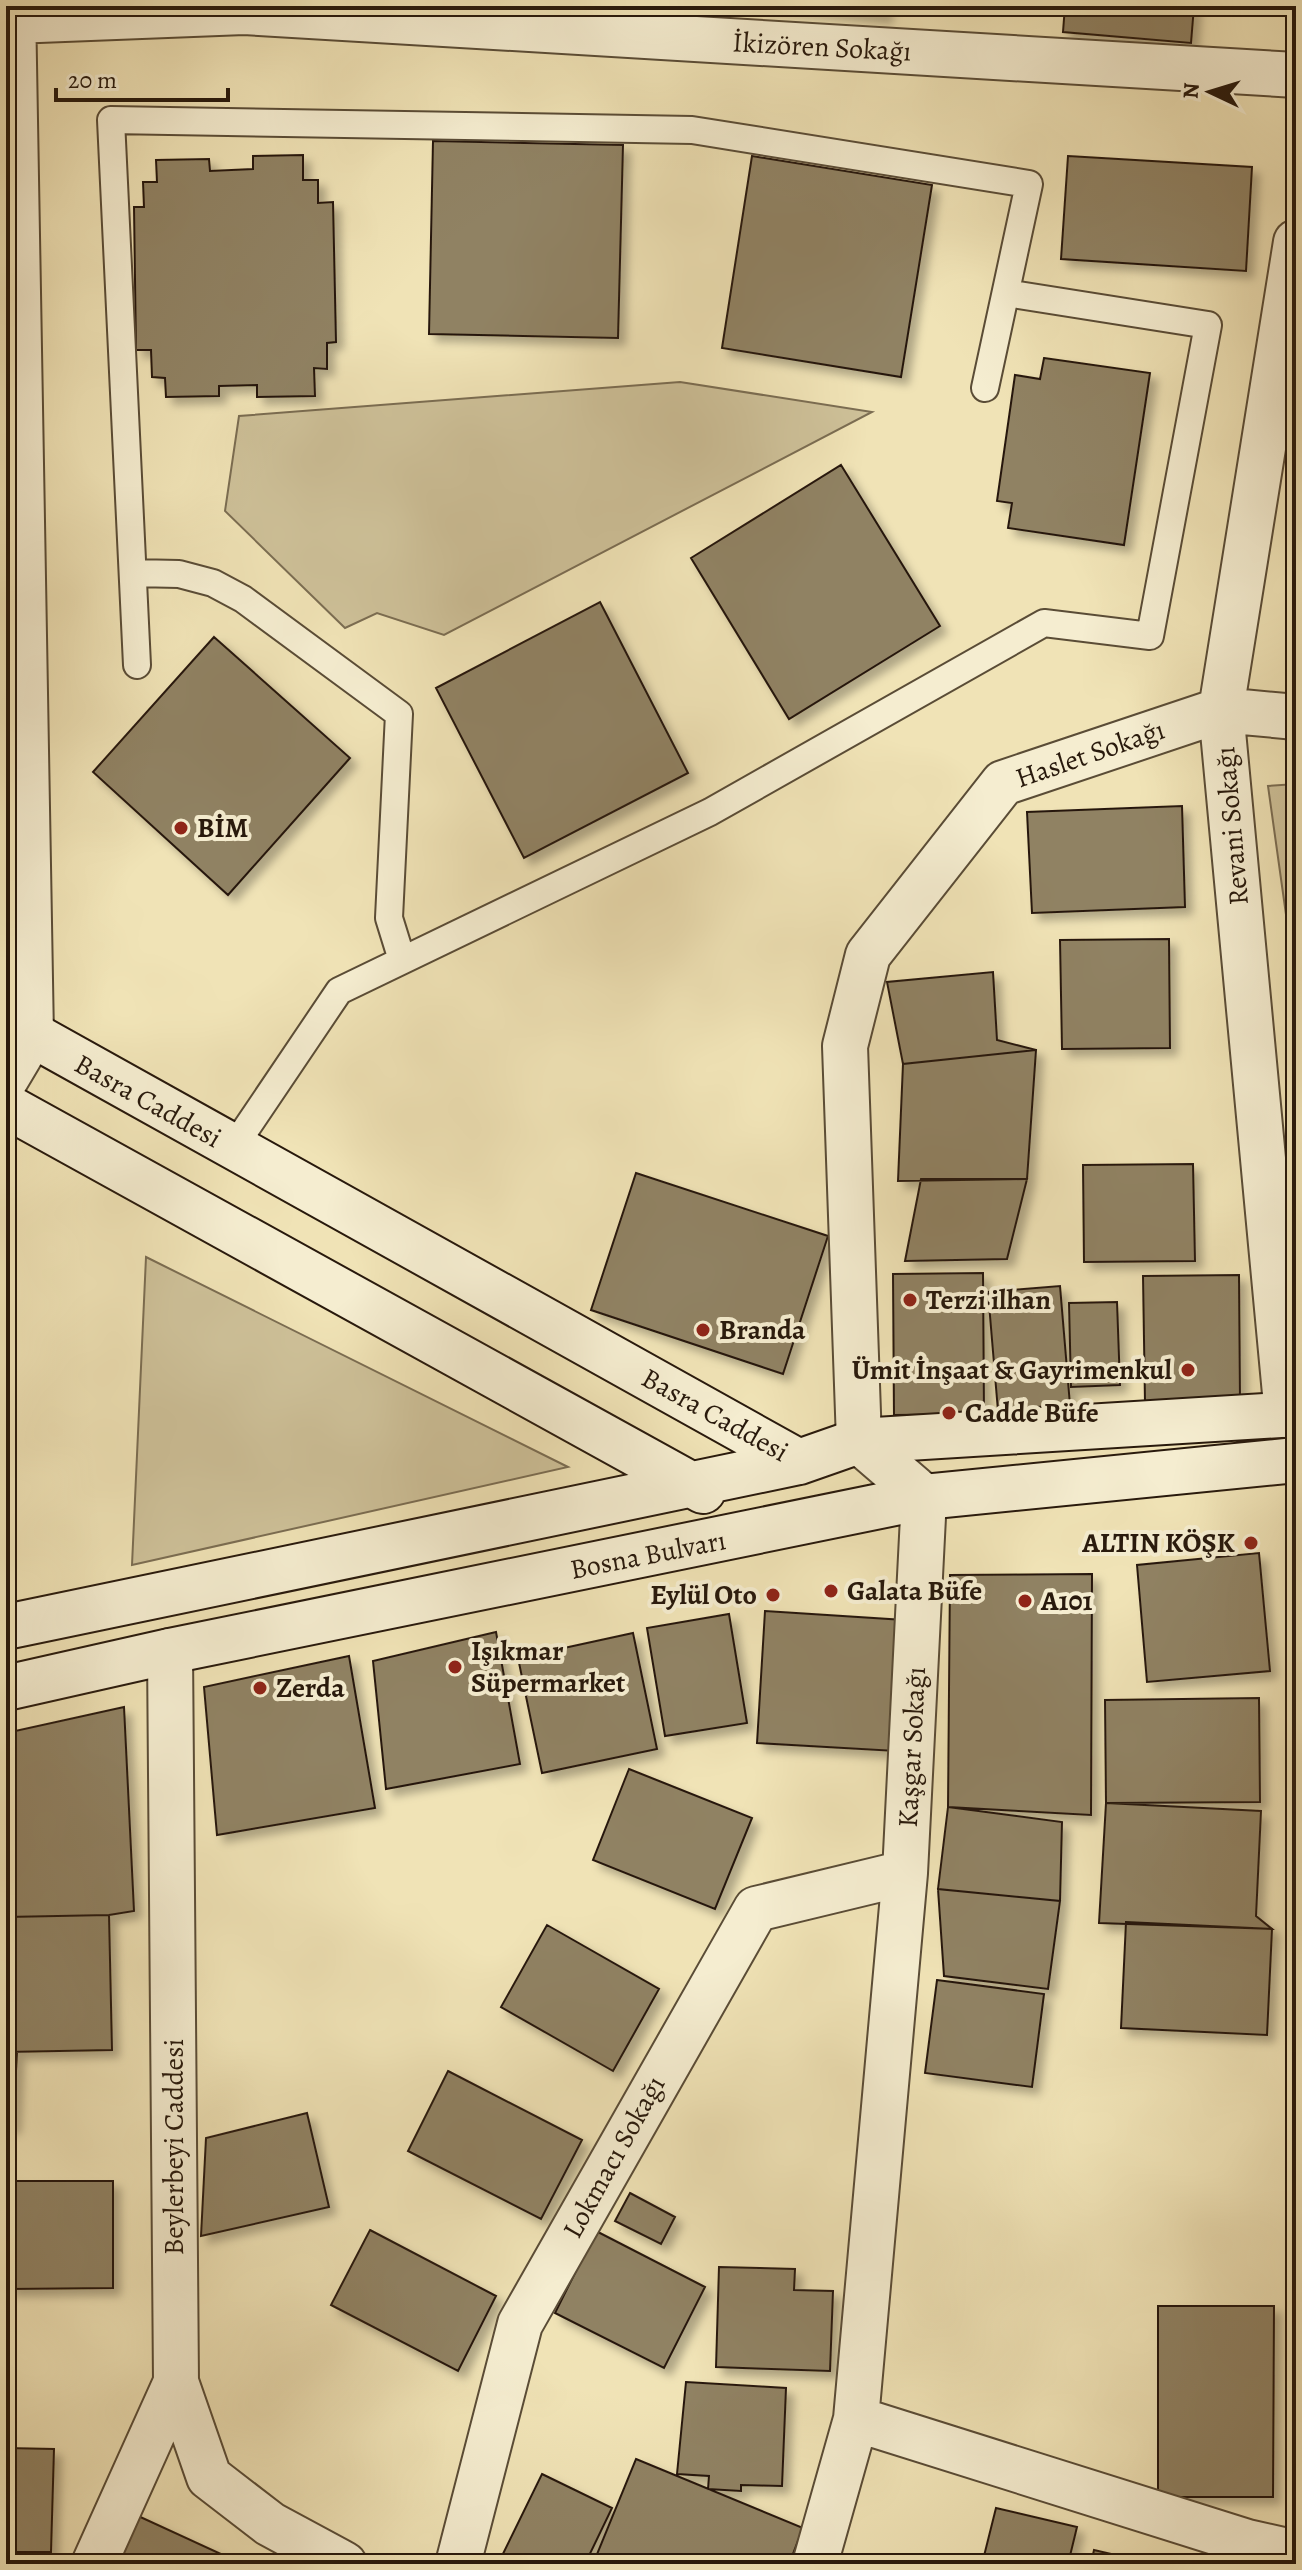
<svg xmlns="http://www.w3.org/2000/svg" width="1302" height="2570" font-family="Alegreya,serif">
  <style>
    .green { fill: #cec199; stroke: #7b6d52; stroke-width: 2 }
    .building { fill: #908264; stroke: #28190c; stroke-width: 2; filter: url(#shadow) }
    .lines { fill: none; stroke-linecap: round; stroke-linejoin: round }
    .service-casing { stroke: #5a4c36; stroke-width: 30 }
    .minor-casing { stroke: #5a4c36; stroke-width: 48 }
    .secondary-casing { stroke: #28190c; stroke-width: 48 }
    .service { stroke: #f5edd0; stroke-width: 26 }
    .minor { stroke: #f5edd0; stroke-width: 44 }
    .secondary { stroke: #f5edd0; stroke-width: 44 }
    .poi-dot { fill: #8f2418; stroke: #f5edd0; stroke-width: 3 }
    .labels { text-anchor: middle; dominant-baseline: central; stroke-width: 8; stroke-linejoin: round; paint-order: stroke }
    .street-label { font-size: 28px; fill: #28190c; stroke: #f5edd0 }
    .poi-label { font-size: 28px; font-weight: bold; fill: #28190c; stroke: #f5edd0; text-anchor: start }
  </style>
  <defs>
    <filter id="shadow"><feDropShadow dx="7" dy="7" stdDeviation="4" flood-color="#0004"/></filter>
  </defs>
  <rect width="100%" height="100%" fill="#f0e3b6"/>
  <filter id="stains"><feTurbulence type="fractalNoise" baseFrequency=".0025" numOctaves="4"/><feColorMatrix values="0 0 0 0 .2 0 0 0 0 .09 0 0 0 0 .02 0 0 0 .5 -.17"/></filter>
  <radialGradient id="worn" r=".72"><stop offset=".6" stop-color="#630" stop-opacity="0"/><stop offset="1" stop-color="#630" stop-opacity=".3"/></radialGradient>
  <path class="green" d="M680,382L872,412L444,635L377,613L345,628L225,511L239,416Z
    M1296,784V986L1268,786Z
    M146,1257L568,1467L132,1565Z"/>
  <path class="building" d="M763,6H886L885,16Z
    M1065,6H1194L1191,43L1063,32Z
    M433,141L623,145L618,338L429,334Z
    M303,155V180H318V203L333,202L336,342L327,343V369L314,368L315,396L257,397V385L219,386V396L166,397L165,378L152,377L151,350H136L134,207H144L143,182H157L156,160L209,159L210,171L253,169V156Z
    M752,156L932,185L901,377L722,348Z
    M1068,156L1252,167L1246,271L1061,259Z
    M1044,358L1150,373L1124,545L1008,528L1012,503L997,501L1015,375L1040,379Z
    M841,465L940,626L789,719L691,558Z
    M600,602L688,773L524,858L436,688Z
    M214,637L350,758L228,895L93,772Z
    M1182,806L1185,907L1032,913L1027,812Z
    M1169,939L1170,1048L1062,1049L1060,940Z
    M993,972L997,1040L1036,1050L903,1064L887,982Z
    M1036,1050L1027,1179L898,1181L903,1064Z
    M1193,1164L1195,1261L1084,1262L1083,1165Z
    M636,1173L828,1236L783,1374L591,1310Z
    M921,1179H1027L1007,1259L905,1261Z
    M983,1273L984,1414L894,1415L893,1274Z
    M1239,1275L1240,1401L1145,1402L1143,1276Z
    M1060,1286L1070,1405L998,1411L988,1292Z
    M1117,1302L1120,1385L1071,1387L1069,1303Z
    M1259,1553L1270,1671L1147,1682L1137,1565Z
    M1092,1574L1091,1815L948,1807L950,1575Z
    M765,1611L904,1620L896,1751L757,1743Z
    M729,1614L747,1723L665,1736L647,1628Z
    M496,1632L520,1764L386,1789L373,1661Z
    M633,1633L657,1749L542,1773L518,1658Z
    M349,1656L375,1808L217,1835L204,1687Z
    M1259,1698L1260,1802L1106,1803L1105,1700Z
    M124,1707L134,1911L109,1915L6,1917V1733Z
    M629,1769L752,1818L715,1909L593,1860Z
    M1106,1803L1261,1811L1256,1916L1272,1929L1099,1923Z
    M948,1807L1062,1822L1060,1901L938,1889Z
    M938,1889L1060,1901L1048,1989L944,1976Z
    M109,1915L112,2050L6,2052V1917Z
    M1126,1922L1272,1929L1267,2035L1121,2028Z
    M547,1925L659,1989L613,2071L501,2007Z
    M937,1980L1044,1994L1032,2087L925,2073Z
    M6,2052H17L13,2126L6,2127Z
    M448,2071L582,2140L541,2219L408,2151Z
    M307,2113L329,2207L201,2236L206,2138Z
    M7,2181H113V2288L8,2289Z
    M630,2193L675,2217L661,2244L615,2221Z
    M370,2230L496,2296L458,2371L331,2305Z
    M596,2231L705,2287L664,2368L555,2313Z
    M719,2267L795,2269L794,2290L833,2291L830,2371L716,2367Z
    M1158,2306H1274L1273,2497H1158Z
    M686,2382L786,2388L782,2486L741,2485V2491L708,2489L709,2476L677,2474Z
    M6,2448L54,2449L51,2552H6Z
    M636,2459L803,2528L789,2564H593Z
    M542,2474L612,2508L585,2564H498Z
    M996,2508L1077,2527L1068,2564H982Z
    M136,2515L234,2560L232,2564H116Z
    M1094,2550L1154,2564H1091Z"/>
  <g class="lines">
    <g class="service-casing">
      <path id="service" d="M133,573L179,574L213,583L243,599L399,714L389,918L402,960
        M137,665L111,120L692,130L1029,184L985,388
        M233,1148L339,991L710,812L1044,623L1150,636L1208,325L1006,293"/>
    </g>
    <g class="minor-casing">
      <path id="minor" d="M13,21L244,12L1296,75
        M6,1079L31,1037L13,6
        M1287,1415L1221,710L1296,242
        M170,1651L176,2382L209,2477L270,2524L344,2564
        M856,2419L1247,2542L1296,2553
        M94,2564L176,2382
        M458,2564L520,2324L756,1909L905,1873
        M815,2564L856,2419L905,1873L924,1497L859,1441L845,1046L868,955L1003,783L1221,710L1296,717"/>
    </g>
    <g class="secondary-casing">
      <path id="secondary" d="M6,1020L799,1462
        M6,1106L703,1491
        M6,1627L799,1462L859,1441L1296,1414
        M6,1688L170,1651L924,1497L1296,1460"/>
    </g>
    <use href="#service" class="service"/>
    <use href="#minor" class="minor"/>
    <use href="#secondary" class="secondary"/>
  </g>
  <g class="poi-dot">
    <circle cx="181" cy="828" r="8"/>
    <circle cx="910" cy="1300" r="8"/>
    <circle cx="703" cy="1330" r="8"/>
    <circle cx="1188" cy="1370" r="8"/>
    <circle cx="949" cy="1413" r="8"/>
    <circle cx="1251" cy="1543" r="8"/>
    <circle cx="831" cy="1591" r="8"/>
    <circle cx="773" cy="1595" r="8"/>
    <circle cx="1025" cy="1601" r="8"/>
    <circle cx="455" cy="1667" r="8"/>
    <circle cx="260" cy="1688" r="8"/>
  </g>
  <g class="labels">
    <g class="street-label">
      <text transform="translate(822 47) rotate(3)">İkizören Sokağı</text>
      <text transform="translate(1090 754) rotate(-19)">Haslet Sokağı</text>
      <text transform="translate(1232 826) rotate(-95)">Revani Sokağı</text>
      <text transform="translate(148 1101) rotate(29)">Basra Caddesi</text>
      <text transform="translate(715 1415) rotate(29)">Basra Caddesi</text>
      <text transform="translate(648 1555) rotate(-11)">Bosna Bulvarı</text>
      <text transform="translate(912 1747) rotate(-87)">Kaşgar Sokağı</text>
      <text transform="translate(174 2147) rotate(-90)">Beylerbeyi Caddesi</text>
      <text transform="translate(614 2157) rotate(-61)">Lokmacı Sokağı</text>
    </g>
    <g class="poi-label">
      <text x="197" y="828">BİM</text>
      <text x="926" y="1300">Terzi ilhan</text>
      <text x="719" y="1330">Branda</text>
      <text x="1172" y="1370" text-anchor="end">Ümit İnşaat &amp; Gayrimenkul</text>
      <text x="965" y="1413">Cadde Büfe</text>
      <text x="1235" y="1543" text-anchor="end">ALTIN KÖŞK</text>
      <text x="847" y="1591">Galata Büfe</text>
      <text x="757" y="1595" text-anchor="end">Eylül Oto</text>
      <text x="1041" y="1601">A101</text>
      <text x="471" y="1651">Işıkmar<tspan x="471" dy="32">Süpermarket</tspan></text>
      <text x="276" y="1688">Zerda</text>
    </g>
  </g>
  <rect width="1302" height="2570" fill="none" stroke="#f0e3b6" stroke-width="32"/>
  <rect x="8" y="8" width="1286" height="2554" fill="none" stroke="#28190c" stroke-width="4"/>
  <rect x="16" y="16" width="1270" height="2538" fill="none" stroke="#28190c" stroke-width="2"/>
  <g transform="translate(1210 92) rotate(274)" stroke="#f5edd0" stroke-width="6" paint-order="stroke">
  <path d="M0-6L14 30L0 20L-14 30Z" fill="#28190c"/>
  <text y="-12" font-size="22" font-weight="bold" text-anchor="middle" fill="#28190c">N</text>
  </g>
  <path d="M56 88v12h172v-12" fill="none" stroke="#28190c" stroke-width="4"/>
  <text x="68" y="88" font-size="24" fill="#28190c" stroke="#f5edd0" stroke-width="6" paint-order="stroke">20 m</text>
  <rect width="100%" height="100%" filter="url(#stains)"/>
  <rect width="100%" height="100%" fill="url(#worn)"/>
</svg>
